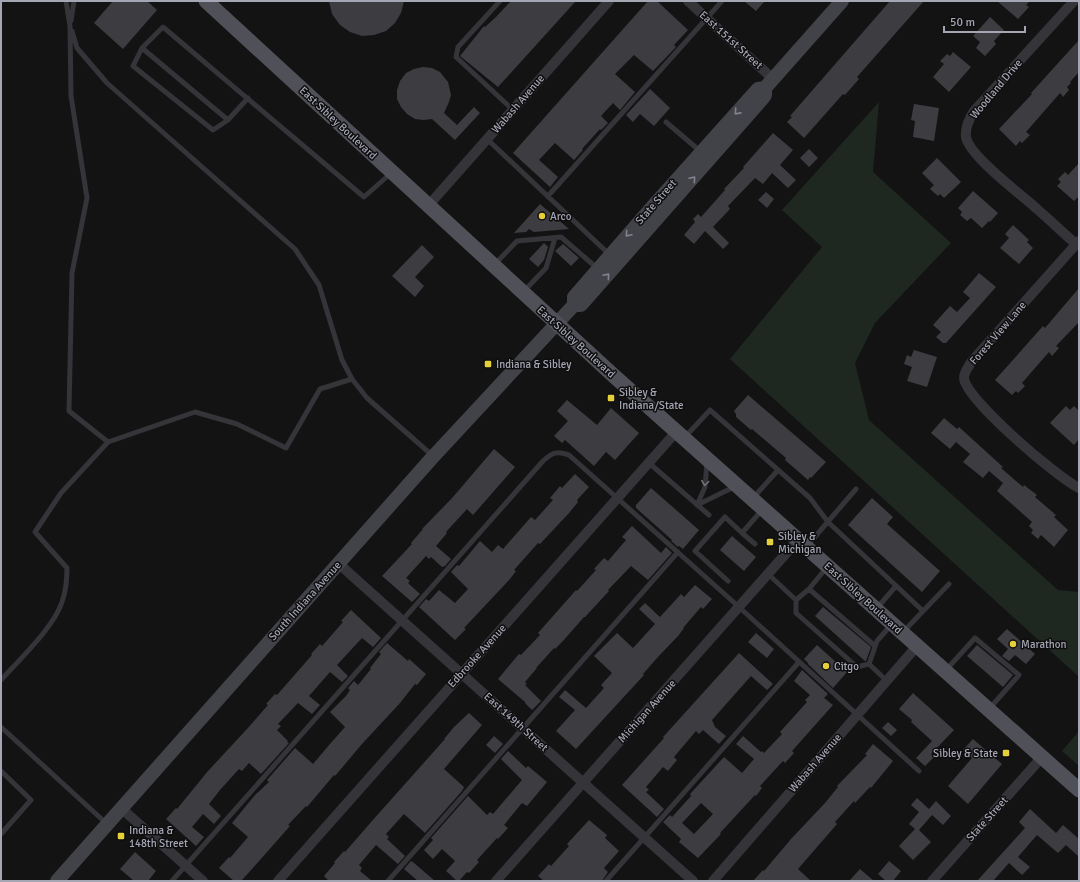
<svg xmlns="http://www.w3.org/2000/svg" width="1080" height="882" font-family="Signika,sans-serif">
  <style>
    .green { fill: #1f2721 }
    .building { fill: #3d3d41; fill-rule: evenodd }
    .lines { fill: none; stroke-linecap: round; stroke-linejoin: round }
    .lane { stroke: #343439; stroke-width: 5 }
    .street { stroke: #343439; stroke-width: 10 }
    .secondary { stroke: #424249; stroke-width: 14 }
    .primary { stroke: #505058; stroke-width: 15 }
    .oneway { stroke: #82838f }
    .oneway2 { stroke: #72737d }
    .poi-dot { fill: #e5d03a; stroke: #0e0e0f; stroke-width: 1.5 }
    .labels { text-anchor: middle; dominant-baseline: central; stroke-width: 3; stroke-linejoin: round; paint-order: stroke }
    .street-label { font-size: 11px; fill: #a5a6b4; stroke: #0e0e0f }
    .poi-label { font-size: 11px; fill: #a5a6b4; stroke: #0e0e0f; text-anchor: start }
  </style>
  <rect width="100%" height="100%" fill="#131314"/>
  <path class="green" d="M879,102L873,172L951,243L875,323L855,363L869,420L1058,590L1079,592V677L730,359L822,247L782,210Z
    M1079,731V766L1062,751Z"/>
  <path class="building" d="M113,1H147L157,10L123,49L94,23Z
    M329,1H404L401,13L395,23L386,31L374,35L362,36L350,32L340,25L332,14Z
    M511,1H576L498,87L460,56L484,26L485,27L496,17Z
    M648,1H657L688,30L674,45L676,47L653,71L634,55L615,74L635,92L620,110L613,103L601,116L608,123L601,130L600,129L582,149L583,150L574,160L555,143L539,160L558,177L550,187L513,153Z
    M744,1H765L756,11Z
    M890,1H924L857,77L859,79L845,95L843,94L804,138L787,122L792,117L790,116Z
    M997,1H1030L1026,5L1029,7L1018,19Z
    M990,17L1004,30L994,41L996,44L985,56L976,48L980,42L973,36Z
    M1079,40V72L1070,82L1071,83L1067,87L1069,90L1063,97L1060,93L1026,132L1030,135L1022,143L1020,141L1016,146L999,129L1032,94L1031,93Z
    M953,52L971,67L949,92L933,77L944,64L940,61L947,54L950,56Z
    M423,67L432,68L440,72L448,82L451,95L449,102L444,113L457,125L474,107L480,113L455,140L432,119L424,120L415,119L407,114L401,107L397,99V90L400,81L406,73L414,69Z
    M650,89L670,108L654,126L640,114L633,122L626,115Z
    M914,104L939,108L934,141L913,137L915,121L911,120Z
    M773,133L793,150L780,165L796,180L788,188L772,173L763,184L755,178L728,206L730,209L713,227L729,243L723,249L705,231L694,244L684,235L695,222L693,219L698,214L701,217L725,190L724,189L744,168L743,167Z
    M809,149L818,158L809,167L800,158Z
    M937,158L961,182L944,198L940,194L938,196L930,189L934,185L922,173Z
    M1079,163V196L1074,201L1057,186L1061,182L1058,179L1065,172L1068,175Z
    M973,191L998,213L990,222L989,221L982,228L971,218L967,221L960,215L962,212L958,208Z
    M766,192L774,199L767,208L758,200Z
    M540,204L569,229L534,232L529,229L526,232L514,233Z
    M1013,225L1029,240L1027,242L1033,248L1019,264L1000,248L1009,238L1005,234Z
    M544,243L548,247L544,260L538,267L529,259Z
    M563,244L579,258L571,266L555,251Z
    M422,245L434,257L415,277L424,286L415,297L392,276Z
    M979,273L996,287L946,343H943L936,337L941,332L933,325L950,306L957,312L970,298L963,292Z
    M1079,288V322L1056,346L1059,348L1052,356L1049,352L1022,383L1025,386L1018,393L1016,391L1012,395L995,380L1043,326L1045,328Z
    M914,350L937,357L927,387L907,381L912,367L904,364L907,355L911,357Z
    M748,395L826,462L811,478L810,477L808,480L785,460L786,458L752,429L751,430L736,417V414L734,411Z
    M567,400L597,425L611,408L639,433L615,460L606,452L594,466L565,440L562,443L554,436L568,421L557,411Z
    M1066,406L1070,410L1074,406L1079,411V439L1074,445L1050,423Z
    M944,418L957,429L959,427L1003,467L1001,468L1023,487L1024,485L1037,495L1035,497L1056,515L1054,517L1068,530L1054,547L1041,535L1038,539L1031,533L1033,530L1029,526L1032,522L997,491L1003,483L989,471L983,478L963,462L970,454L956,442L950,449L931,433Z
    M494,449L515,467L473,515L467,509L446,532L447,533L436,546L451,559L445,566L442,567L431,557L429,559L426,556L406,578L410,581L408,583L420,594L412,602L382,576L412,544L411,543L423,529H422L453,497Z
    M575,474L589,487L577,500L578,502L569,513L540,544L538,543L514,570L516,571L510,579L464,628L466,629L455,640L419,607L426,599L429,601L439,590L455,603L468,589L451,572L457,565L459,566L480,541L492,552L498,545L503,549L531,517L535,520L553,500L550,498L560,486L562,488Z
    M651,488L699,530L683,549L679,546L678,547L671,541L672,540L636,508V505Z
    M872,498L893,517L887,524L940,571L922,592L848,525Z
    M632,526L661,553L666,547L672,553L648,580L631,566L608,590L609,591L585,617H584L563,641L555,649L554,648L536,668H537L525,682L527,684L525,685L541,701L532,710L525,703V702L498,679L519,654L521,655L540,635L538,633L576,590L577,591L596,570L594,569L604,558L608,561L626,540L622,537Z
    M732,536L756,557L744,571L720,550Z
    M695,585L712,599L703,609L701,607L683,628H684L678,636L657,658L643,674L644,675L576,749L556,731L575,710L559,697L565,690L586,708L604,688L601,685L612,673L594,656L617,633L633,648L655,624L639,609L645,603L660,617L681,594L684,597Z
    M823,607L871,647L866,661H865L815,616Z
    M351,610L381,638L373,647L362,638L337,665L348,676L342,682L330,672L309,696L320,705L312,714L298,703L278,724L281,726L277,730L288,741L287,742L289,743L261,774L249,763L242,771L239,769L220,790L209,804L221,816L214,824L203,814L192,827L204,837L196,846L166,819L176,808L177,809L208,771L247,729L268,705L266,704L275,694L277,695L312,655L311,654L320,644L322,646L343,622L341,621Z
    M1007,629L1035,654L1026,664L1015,655L1009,661L1002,656L1008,649L997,639Z
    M756,633L774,649L767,658L748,642Z
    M387,643L408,661L409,659L426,674L417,685L415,684L400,703L362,744L335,776L334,775L307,807L306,806L288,825L290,826L252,869L241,881H234L219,868L229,857L230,858L248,837L232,823L255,795L269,782L267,780L295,748L313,764L330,744L345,727L330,712L346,696L350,690L348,688L354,681L358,685L371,669L370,668L381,654L379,652Z
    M817,645L847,672L833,688L808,664V663L804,659Z
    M977,645L1013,675L1003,687L967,656Z
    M739,653L773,684L767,690L751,676L712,720L715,727L726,736L719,744L703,730L699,734L696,731L674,757L677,760L668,771L663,767L646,787L649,790L646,792L664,809L657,817L622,785L664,738L663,737L673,726Z
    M802,670L828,694L824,698L833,705L792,751L794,753L785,763L783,761L760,786L762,788L756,796L755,795L720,833L721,834L698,858L679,842L681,839L663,822L670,815L672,817L691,796L690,794L724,757L742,773L754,759L736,744L743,736L761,752L762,751L764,753L782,734L780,732L807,702L805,700L810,695L794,681ZM701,803L713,814L694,834L682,823Z
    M913,693L954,730L931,754L934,757L925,766L916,758L932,741L911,722L912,720L899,709Z
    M469,713L482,725L444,769L464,787L462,791L425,833L404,814L386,834L389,837L387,839L405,856L398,864L376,845L359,865L362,868L360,871L372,881H329L324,876L335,863L334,862L344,851L345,852L372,821L445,739H444L454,727Z
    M888,722L897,730L891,736L882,728Z
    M494,736L503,744L495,753L486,745Z
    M973,739L1002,764L968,804L948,786L972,758L963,750Z
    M873,744L893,761L871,788L870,787L855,803L854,801L835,822L837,824L798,869L811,881H753L763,870L764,871L791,839L825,803L838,787L837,786L867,755L865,754Z
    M508,751L526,768L528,766L547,782L527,806L522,803L504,825L508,828L498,839L497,838L477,860L479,862L469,873L467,872L459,881H457L446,871L455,861L442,849L433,859L424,850L433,840L431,838L468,796L487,815L490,812L493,814L522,780L501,759Z
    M917,798L929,809L936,801L951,816L943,825L932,815L919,830L931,842L913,860L899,846L915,829L909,824L919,812L911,805Z
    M1030,809L1056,833L1063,825L1079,839V857L1066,845L1058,853L1037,835L1018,857L1030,867L1022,875L1009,863L993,881H977L1025,828L1019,822Z
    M589,820L607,835L605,838L619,851L604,868L608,872L602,881H544L538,876L549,864L551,866L569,846L567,844Z
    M135,852L156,871L148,881H134L120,869Z
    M411,861L414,863L435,881H418L404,869Z
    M889,861L901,871L893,881H886L878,874Z
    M860,869L874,881H849Z"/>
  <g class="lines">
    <path class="lane" d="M66,1L70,26L71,96L87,198L72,273L69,411L108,442L195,412L237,424L286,448L320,389L352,379
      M500,1L458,47L456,57L513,110
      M71,21L74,1
      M72,31L77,48L107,83L295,249L319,285L342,360L352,379L367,398L433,456
      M142,48L228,120
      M248,98L228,120L213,130L133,66L142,48L163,27L364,197L390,174
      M666,122L700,151
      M487,139L610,255
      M548,196L722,1
      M495,264L517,241L561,237L597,268
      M524,291L546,268L555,238
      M685,437L710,410L810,498L828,522L923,611
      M649,463L709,515
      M753,498L778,470
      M697,505L705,487L707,462
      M697,505L734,487
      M742,533L755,544
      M807,546L856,489
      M768,574L796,600V613L857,667L869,664
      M728,581L695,551L725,517L742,533L762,510
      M809,589L875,646
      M796,600L809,589L827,567
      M877,608L896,586
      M903,632L949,584
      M946,670L975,638L1019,675L989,709
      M1,680C19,660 54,627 62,602C66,591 67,580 67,568L35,532L61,493L108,442
      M887,681L869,664L877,641L891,625
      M1,727L107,824
      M1,771L31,800L1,834
      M172,881L543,461C553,452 556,451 569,455L739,607L919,771
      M388,881L678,552
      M606,881L799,662"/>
    <path class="street" d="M688,1L773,79
      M1074,1L974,111C969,119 965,128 966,137C969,156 1022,195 1037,209C1050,220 1063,233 1076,244
      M428,206L609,1
      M1079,241L972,361C969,366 964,372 964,378C965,399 1058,478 1079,488
      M339,564L693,881
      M121,808L203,881
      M278,881L676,432
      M496,881L798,540
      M713,881L917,646
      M932,881L1042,757"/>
    <path class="secondary" d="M574,305H581L763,98L765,95V88
      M57,881L431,459L574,305V297L654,205L758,89L765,88L842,1"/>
    <path class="primary" d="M206,1L614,376L1079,790"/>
  </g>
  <defs><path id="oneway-chevron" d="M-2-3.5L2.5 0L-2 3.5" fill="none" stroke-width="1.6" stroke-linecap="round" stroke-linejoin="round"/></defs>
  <g class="oneway">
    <use href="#oneway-chevron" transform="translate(737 112) rotate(132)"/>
    <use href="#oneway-chevron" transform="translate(693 179) rotate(-49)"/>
    <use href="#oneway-chevron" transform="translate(628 234) rotate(131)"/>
    <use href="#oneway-chevron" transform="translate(607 276) rotate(-49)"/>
  </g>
  <use class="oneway2" href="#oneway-chevron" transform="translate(705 483) rotate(98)"/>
  <g class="poi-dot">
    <circle cx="542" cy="216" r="4"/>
    <rect x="484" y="360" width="8" height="8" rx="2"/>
    <rect x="607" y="394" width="8" height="8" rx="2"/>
    <rect x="766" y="538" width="8" height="8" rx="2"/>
    <circle cx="1013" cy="644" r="4"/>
    <circle cx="826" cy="666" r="4"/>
    <rect x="1002" y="749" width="8" height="8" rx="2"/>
    <rect x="117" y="832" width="8" height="8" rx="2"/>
  </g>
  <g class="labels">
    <g class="street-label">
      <text transform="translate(731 40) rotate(42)">East 151st Street</text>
      <text transform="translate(996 89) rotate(-50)">Woodland Drive</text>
      <text transform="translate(518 104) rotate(-49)">Wabash Avenue</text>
      <text transform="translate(338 123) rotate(43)">East Sibley Boulevard</text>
      <text transform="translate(656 202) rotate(-49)">State Street</text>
      <text transform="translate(998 333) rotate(-49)">Forest View Lane</text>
      <text transform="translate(576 342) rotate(42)">East Sibley Boulevard</text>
      <text transform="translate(863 598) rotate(42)">East Sibley Boulevard</text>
      <text transform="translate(305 601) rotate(-48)">South Indiana Avenue</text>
      <text transform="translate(477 656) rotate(-48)">Edbrooke Avenue</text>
      <text transform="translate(647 711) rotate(-48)">Michigan Avenue</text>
      <text transform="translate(516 722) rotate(42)">East 149th Street</text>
      <text transform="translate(815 763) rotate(-49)">Wabash Avenue</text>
      <text transform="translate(987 819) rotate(-48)">State Street</text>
    </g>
    <g class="poi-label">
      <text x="550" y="216">Arco</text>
      <text x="496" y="364">Indiana &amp; Sibley</text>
      <text x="619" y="392">Sibley &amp;<tspan x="619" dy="13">Indiana/State</tspan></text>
      <text x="778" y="536">Sibley &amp;<tspan x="778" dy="13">Michigan</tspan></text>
      <text x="1021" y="644">Marathon</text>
      <text x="834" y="666">Citgo</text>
      <text x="998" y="753" text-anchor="end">Sibley &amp; State</text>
      <text x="129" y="830">Indiana &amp;<tspan x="129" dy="13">148th Street</tspan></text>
    </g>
  </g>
  <rect width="1080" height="882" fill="none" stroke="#a5a6b4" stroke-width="4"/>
  <path d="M944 26v6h81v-6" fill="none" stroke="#a5a6b4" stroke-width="2"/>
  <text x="950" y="26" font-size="12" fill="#a5a6b4" stroke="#0e0e0f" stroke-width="3" paint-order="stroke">50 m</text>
</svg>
